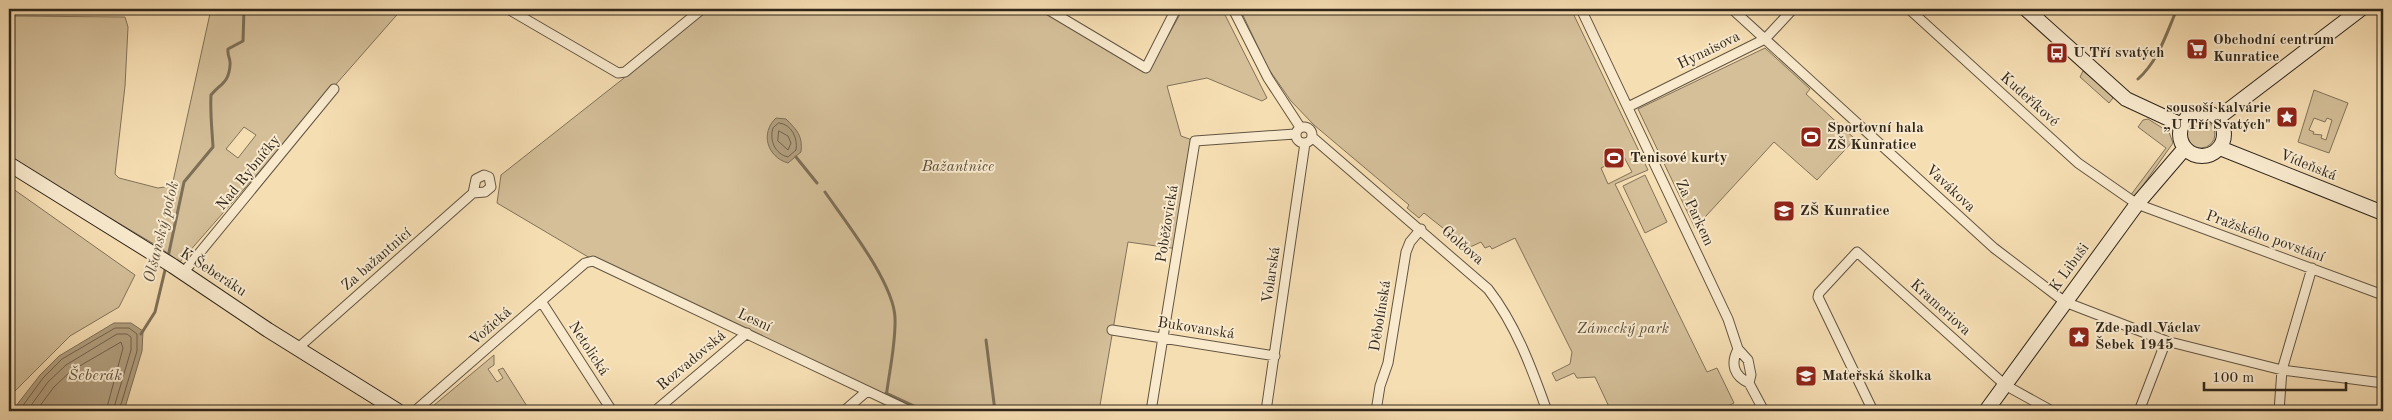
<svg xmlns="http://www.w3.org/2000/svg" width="2392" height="420" font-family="'Old Standard TT',serif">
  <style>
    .green { fill: #d4bf99; stroke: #82725a; fill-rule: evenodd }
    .water { fill: #b29f7f; stroke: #7e6f57 }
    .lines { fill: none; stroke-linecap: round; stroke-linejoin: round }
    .shore { stroke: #70624d; stroke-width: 1 }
    .stream { stroke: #7e6f57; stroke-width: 3 }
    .street-casing { stroke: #615441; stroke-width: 11 }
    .secondary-casing { stroke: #2f261b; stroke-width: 16 }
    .street { stroke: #f9eace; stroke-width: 9 }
    .secondary { stroke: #f9eace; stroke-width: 14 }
    .labels { text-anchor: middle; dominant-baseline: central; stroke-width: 4; stroke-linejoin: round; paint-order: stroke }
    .poi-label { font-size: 15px; font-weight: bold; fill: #2f261b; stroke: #f9eace; text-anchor: start }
    .street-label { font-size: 15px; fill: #2f261b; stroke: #f9eace }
    .park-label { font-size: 15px; font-style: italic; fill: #584c3a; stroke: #f9eace }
    .water-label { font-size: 16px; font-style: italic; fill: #5d503e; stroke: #f9eace }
  </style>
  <rect width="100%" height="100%" fill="#f6deb3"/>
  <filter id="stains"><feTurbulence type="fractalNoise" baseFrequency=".004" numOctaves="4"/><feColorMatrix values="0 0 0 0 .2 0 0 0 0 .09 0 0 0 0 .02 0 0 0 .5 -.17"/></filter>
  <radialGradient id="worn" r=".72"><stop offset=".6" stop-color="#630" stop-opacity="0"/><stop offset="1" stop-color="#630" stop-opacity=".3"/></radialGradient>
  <path class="green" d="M211,9H402L180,262L159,247L9,158V16L125,17L128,27L125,86L115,174L119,178L158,188L172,186ZM244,127L256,135L238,158L226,149Z
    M702,9H1047L1149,70L1183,9H1222L1267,98L1262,101L1207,78L1167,86L1181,136L1195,141L1178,249L1128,242L1099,411H910L747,333L731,321L595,261L497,203L501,175L624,78L625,72Z
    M1240,9H1571L1648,170L1615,184L1707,372L1717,368L1734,403L1718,411H1611L1595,377L1577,378L1574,373L1556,381L1552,373L1570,364L1572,352L1515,238L1492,249L1490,246L1485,248L1481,242L1468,248L1424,213L1419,218L1407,208L1409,205L1314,125L1291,101L1268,68ZM1624,157L1632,172L1608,184L1601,168Z
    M1765,48L1810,89L1806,94L1855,139L1817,180L1774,142L1695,228L1638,109Z
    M2083,71L2113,95V98L2109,103L2080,77Z
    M2314,90L2348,103L2329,153L2298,142ZM2314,118L2325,122L2327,118L2332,120L2326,140L2321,138L2322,135L2313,134L2314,132L2309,130Z
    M2148,119L2169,132L2173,143L2134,198L2130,196L2166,148L2138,127L2143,120Z
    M2187 134a14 14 0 1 1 28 0a14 14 0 1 1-28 0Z
    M1645,175L1667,222L1645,233L1623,186Z
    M9,186L135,275L119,307L70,336L9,397Z
    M494,355V365L488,369L497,382L503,378L498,370L503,368L530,411H427Z"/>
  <path class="water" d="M776,118L786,119C797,130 803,136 801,152L788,163C767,157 760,133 776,118Z
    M114,323H131L143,331L142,351L124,411H12L40,375L59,356Z"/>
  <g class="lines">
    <path class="shore" d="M779,123C792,124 798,139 796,150L788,157C775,154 769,140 773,128Z
      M779,131L788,136L791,143L788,150L778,141Z
      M19,411L43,378L62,359L115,328H129L137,334V351L119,411
      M27,411L48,382L66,365L117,334H127L131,337V350L113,411
      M36,411L54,387L71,371L121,342L123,348L106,411"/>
    <path class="stream" d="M2138,79C2159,60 2166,34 2177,9
      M796,157L817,183
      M825,192C845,221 894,283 895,318C896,344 889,372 886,398
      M168,257L184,182L213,147C212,129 210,113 211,95C220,84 229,83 230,65C231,59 227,56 228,49L243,41L244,9
      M141,334L155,312L166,266
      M986,340L995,411
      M886,393L925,411"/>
    <g class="street-casing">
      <path id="street" d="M508,9L618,73L625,72L702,9
        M1047,9L1146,68L1176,9
        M1233,9L1268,78L1300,127
        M1581,9L1728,319L1738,349L1748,360L1751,375L1749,383L1764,411
        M1732,9L1994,248L2065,302L2166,341L2282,370L2383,383
        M1909,9L2078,163L2137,204L2383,295
        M1628,107L1765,39L1793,9
        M1296 135a8 8 0 1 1 16 0a8 8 0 1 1-16 0Z
        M1312,137L1488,289C1516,325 1532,369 1547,411
        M183,273L334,89
        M541,301L612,411
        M1112,330L1275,356
        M298,348L473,193L476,179L484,175L489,177L491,187L485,192L473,193
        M1738,349C1730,364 1734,376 1749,383
        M415,411L585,263L593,261L910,411
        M655,411L747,333
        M844,411L866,392
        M1151,411L1195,141L1295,134
        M1266,411L1305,143
        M1376,411L1380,386L1388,363L1406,252L1410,242L1421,229
        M1873,411L1818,297L1819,293L1857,252L2005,385L2052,411
        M2139,411L2166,341
        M2279,411L2282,370L2312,268"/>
    </g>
    <g class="secondary-casing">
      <path id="secondary" d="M2026,9L2126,99L2182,125
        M2180 134a22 22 0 1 1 44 0a22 22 0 1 1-44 0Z
        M2218,118L2361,9
        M2220,148L2383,213
        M9,164L173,266L268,330L398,411
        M1986,411L2137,204L2185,148"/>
    </g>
    <use href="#street" class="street"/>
    <use href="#secondary" class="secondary"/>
  </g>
  <defs>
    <g id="supermarket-square" transform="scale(1.125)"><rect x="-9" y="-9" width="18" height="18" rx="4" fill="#8f2418" stroke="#f9eace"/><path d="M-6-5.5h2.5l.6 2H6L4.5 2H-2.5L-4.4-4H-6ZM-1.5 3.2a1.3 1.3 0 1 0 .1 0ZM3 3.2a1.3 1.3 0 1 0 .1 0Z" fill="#fff"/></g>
    <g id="bus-square" transform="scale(1.125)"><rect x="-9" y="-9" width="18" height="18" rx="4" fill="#8f2418" stroke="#f9eace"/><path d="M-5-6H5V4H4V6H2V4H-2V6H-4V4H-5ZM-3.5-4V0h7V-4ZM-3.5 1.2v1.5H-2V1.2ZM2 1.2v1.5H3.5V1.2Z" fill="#fff"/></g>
    <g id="sight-square" transform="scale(1.125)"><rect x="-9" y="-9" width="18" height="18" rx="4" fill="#8f2418" stroke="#f9eace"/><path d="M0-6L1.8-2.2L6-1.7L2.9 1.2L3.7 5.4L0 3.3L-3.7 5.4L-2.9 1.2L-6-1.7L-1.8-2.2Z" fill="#fff"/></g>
    <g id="stadium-square" transform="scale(1.125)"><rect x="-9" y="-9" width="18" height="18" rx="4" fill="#8f2418" stroke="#f9eace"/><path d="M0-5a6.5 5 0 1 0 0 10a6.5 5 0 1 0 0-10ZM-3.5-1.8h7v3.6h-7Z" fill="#fff"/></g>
    <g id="school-square" transform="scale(1.125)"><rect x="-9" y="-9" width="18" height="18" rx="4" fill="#8f2418" stroke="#f9eace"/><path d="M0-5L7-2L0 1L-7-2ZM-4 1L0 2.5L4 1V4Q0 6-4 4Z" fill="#fff"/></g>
  </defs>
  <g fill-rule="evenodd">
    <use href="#supermarket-square" x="2197" y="49"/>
    <use href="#bus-square" x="2057" y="53"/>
    <use href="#sight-square" x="2287" y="117"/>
    <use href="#stadium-square" x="1811" y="137"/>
    <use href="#stadium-square" x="1614" y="158"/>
    <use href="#school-square" x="1784" y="211"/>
    <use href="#sight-square" x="2079" y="337"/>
    <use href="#school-square" x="1806" y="376"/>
  </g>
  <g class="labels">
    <g class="poi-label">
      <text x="2213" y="40">Obchodní centrum<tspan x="2213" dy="17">Kunratice</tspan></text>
      <text x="2073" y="53">U Tří svatých</text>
      <text x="2271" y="108" text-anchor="end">sousoší kalvárie<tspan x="2271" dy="17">„U Tří Svatých"</tspan></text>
      <text x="1827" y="128">Sportovní hala<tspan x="1827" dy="17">ZŠ Kunratice</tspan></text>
      <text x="1630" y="158">Tenisové kurty</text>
      <text x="1800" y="211">ZŠ Kunratice</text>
      <text x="2095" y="328">Zde padl Václav<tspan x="2095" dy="17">Šebek 1945</tspan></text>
      <text x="1822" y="376">Mateřská školka</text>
    </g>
    <g class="street-label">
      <text transform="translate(1709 51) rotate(-26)">Hynaisova</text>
      <text transform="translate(2029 100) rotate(42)">Kudeříkové</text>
      <text transform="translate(2308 166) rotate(22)">Vídeňská</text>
      <text transform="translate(249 173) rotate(-51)">Nad Rybníčky</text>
      <text transform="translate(1950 189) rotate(43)">Vavákova</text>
      <text transform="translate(1694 213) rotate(65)">Za Parkem</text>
      <text transform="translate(1168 224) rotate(-81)">Poběžovická</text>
      <text transform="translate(2265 237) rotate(20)">Pražského povstání</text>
      <text transform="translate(1462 246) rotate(41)">Golčova</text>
      <text transform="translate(377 260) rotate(-41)">Za bažantnicí</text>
      <text transform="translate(2070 268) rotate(-54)">K Libuši</text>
      <text transform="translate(213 273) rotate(33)">K Šeberáku</text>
      <text transform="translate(1272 275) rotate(-82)">Volarská</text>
      <text transform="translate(1940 308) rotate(42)">Krameriova</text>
      <text transform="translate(1381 316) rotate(-81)">Děbolínská</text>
      <text transform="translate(754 321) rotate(25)">Lesní</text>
      <text transform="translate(491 327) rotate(-41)">Vožická</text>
      <text transform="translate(1196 329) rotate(9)">Bukovanská</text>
      <text transform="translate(588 349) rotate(57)">Netolická</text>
      <text transform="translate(692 361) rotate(-40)">Rozvadovská</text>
    </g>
    <g class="park-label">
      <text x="958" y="167">Bažantnice</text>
      <text x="1623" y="329">Zámecký park</text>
    </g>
    <g class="water-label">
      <text transform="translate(162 232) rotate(-76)">Olšanský potok</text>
      <text x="95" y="376">Šeberák</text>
    </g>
  </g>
  <rect width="2392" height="420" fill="none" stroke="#f6deb3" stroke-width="30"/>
  <rect x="10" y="10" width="2372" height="400" fill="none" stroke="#2f261b" stroke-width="2.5"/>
  <rect x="15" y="15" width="2362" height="390" fill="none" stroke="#2f261b"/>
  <path d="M2204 382v8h142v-8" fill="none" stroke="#2f261b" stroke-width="2.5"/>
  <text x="2212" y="382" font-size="15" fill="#2f261b" stroke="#f9eace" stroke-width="4" paint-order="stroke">100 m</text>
  <rect width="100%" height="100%" filter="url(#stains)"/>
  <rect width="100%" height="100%" fill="url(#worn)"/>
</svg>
